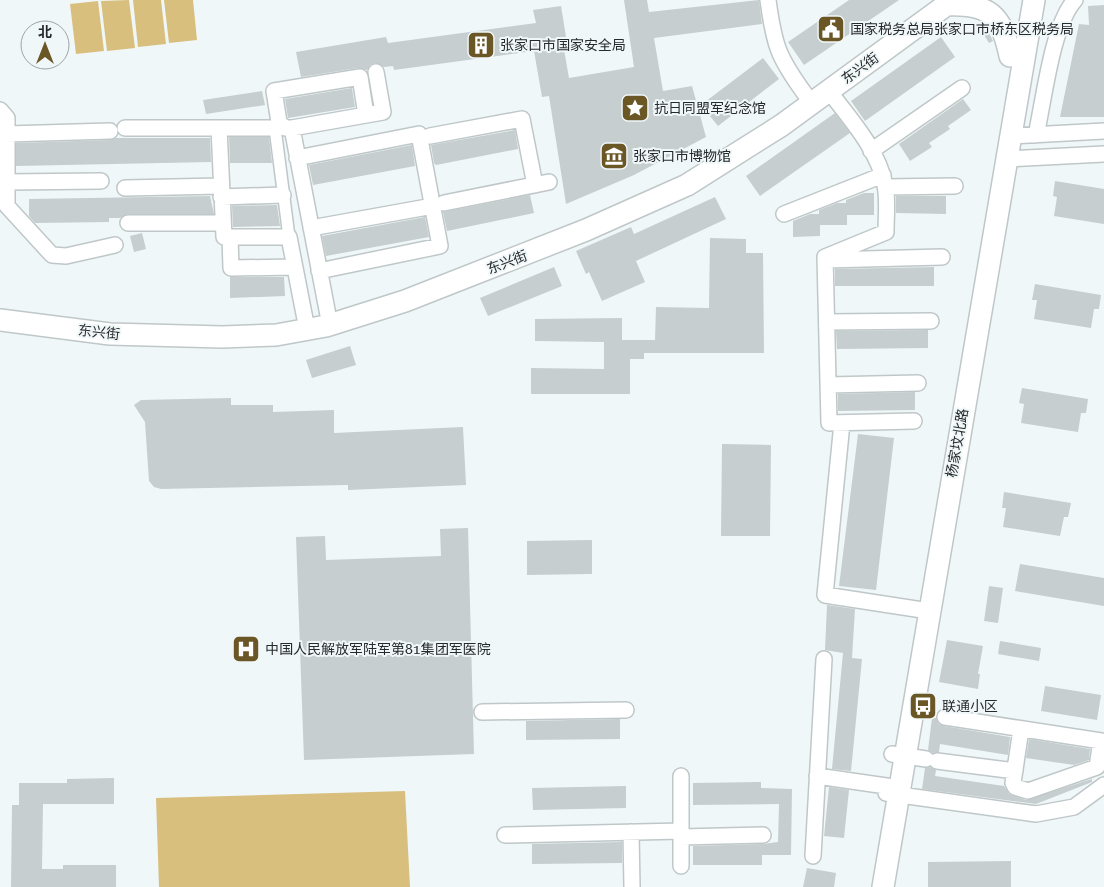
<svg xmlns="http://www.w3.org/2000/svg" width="1104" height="887" font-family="'Roboto Serif','Noto Sans SC',serif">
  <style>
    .green { fill: #d9bf7e }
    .building { fill: #c6cecf }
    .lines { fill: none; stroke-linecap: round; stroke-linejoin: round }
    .pedestrian-casing { stroke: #bfc7c8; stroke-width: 14 }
    .minor-casing { stroke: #bfc7c8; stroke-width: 18 }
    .secondary-casing { stroke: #bfc7c8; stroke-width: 24 }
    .pedestrian { stroke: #fff; stroke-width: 11 }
    .minor { stroke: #fff; stroke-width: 15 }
    .secondary { stroke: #fff; stroke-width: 21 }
    .labels { text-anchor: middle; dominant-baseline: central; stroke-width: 4; stroke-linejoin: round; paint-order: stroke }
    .poi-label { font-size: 14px; fill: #272a2b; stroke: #f0f7f9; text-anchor: start }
    .street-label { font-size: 14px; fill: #272a2b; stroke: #f0f7f9 }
  </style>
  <rect width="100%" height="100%" fill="#f0f7f9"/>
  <path class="green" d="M129,0L135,48L107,51L101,1Z
    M133,0H161L166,44L138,47Z
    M164,0H193L197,40L169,43Z
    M98,1L104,51L76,54L70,4Z
    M405,791L410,887H159L156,798Z"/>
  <path class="building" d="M624,0H647L649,12L759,0L762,24L654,38L663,91L692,86L706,137L634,175L566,204L549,96L542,97L534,51L394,70L393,66L384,67L375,63L370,65L367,70L358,68L301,77L296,52L386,37L388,43L536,23L533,10L561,6L567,43L563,44L569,78L634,67Z
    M849,0H899L804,65L788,42Z
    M1104,5V117H1060L1079,24L1089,25L1088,6Z
    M986,27L993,41L989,43L981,30Z
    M941,37L955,57L865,121L851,101Z
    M763,58L779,79L718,126L701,105Z
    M352,88L355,107L288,118L285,99Z
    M262,91L265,105L206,114L203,100Z
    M963,99L971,110L948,126L950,129L929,143L932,147L910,161L899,144Z
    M835,113L850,133L760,196L746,176Z
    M515,130L518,149L436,165L434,163L431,145Z
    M229,137H269L272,163H230Z
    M116,138H210L211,162L16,166V143L110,140Z
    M412,145L415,166L313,185L309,165Z
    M1055,181L1104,189V224L1054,216L1057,197L1053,196Z
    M864,193H874V215H847V225H820V236L793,237V221L810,214H819V210L837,203H846V200Z
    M530,195L534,213L447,231L443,212Z
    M210,196L214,214H128L120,218H109V222L35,223L29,216V199Z
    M896,196H946V214L896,213Z
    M715,197L726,219L636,261L645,282L602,301L589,272L586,274L576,251L631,227L634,234Z
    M277,205L280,226L233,227L232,206Z
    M425,217L429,237L326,256L322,236Z
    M142,233L146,249L134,252L130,236Z
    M710,238L746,239V253H763L764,353H644V359H630V394H531V368L604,369V342L535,341V319L622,318V340H655L656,307L709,308Z
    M554,267L562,286L488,316L480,298Z
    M934,267V286H835V269Z
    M230,277H284L285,296L230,298Z
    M1035,284L1101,295L1099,309H1094L1091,328L1034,319L1037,300H1032Z
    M928,330V348L837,349L836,331Z
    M350,346L356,365L312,378L306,360Z
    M1022,388L1088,399L1086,413H1081L1078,432L1021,423L1024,404L1019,403Z
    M915,392V410L838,411V394Z
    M231,398V405H273V412L334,410V433L463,427L466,485L348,490V485L161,489L154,487L149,481L145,422L134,405L141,400Z
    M858,434L894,438L876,590L839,586Z
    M722,444L771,445L770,536H721Z
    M1004,492L1071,503L1068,517H1064L1060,536L1003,527L1006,508H1002Z
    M468,528L474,754L304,760L296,537L325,536L326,560L441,556L440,529Z
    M592,540V574L527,575V541Z
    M1020,564L1104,578V606L1015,591Z
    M989,586L1003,588L998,623L984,621Z
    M827,605L855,609L852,658L862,659L851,771L832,769L843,653L825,650Z
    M947,640L983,646L978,674H980L978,689L939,682Z
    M1000,641L1041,648L1039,661L998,654Z
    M1045,686L1101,695L1097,720L1041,711Z
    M932,718H936L939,724L944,726L1010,737L1008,755L940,744L939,752L933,753L928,750Z
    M620,719V739L526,740V721Z
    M1029,739L1090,749L1089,760L1074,765L1026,758Z
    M930,767L936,770L935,776L1004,786L1009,794L1026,800L1092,779V782L1036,804L922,789L925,768Z
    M114,778V804H43L42,869H63V865H116V887H11L12,805H19V783H67V779Z
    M761,782V788L792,789L791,855H762V865H693V846L763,844L778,842L779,804L693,805V783Z
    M626,786V808L533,810L532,788Z
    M829,787L849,790L844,838L824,836Z
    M622,842V863L532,864V844Z
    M1011,861V887H928V862Z
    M807,868L836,873L834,887H803Z"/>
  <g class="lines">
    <g class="pedestrian-casing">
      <path id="pedestrian" d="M275,128L289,237"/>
    </g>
    <g class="minor-casing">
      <path id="minor" d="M768,0C774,45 778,57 805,94
        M829,91C850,119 878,149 885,185C888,199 886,217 886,232L825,257L829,423L914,421
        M0,110L7,118V206L52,255L66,256L115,245
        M366,115L383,112L376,72
        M125,128H275
        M219,128L224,237H289L305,319
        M292,128H285L279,122L274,91L360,77L366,115L292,128L328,315
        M7,134L110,131
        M1036,135C1044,100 1052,25 1075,0
        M430,136L522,119L535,185
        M1011,136L1104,131
        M871,151L962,88
        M297,158L419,134L440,246L319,271
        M1007,159L1104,154
        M7,182L101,181
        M886,187L955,186
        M125,188L221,186
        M221,197L283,195
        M444,203L549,182
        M784,214L883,175
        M128,223H222
        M311,228L433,206
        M230,237L231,268L295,267
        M826,260L942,257
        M827,322L931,321
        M828,385L918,383
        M842,423L825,595L929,611
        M482,712L626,710
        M945,717L1101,741L1097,767L1028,791L1015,787L1013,783L1021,729
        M892,754L926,759
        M937,761L1015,771
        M681,776V866
        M817,776L900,788
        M886,793L1036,814L1074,807L1104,785
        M631,832L632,887
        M505,835L681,831
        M681,837L763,835
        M813,856L824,659"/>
    </g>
    <g class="secondary-casing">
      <path id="secondary" d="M946,5C989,3 1002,15 1010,56
        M0,320L110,334L222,337L276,335L326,326L405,301L586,230L687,185L782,125L953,0
        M883,887L1034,0"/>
    </g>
    <use href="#pedestrian" class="pedestrian"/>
    <use href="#minor" class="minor"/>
    <use href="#secondary" class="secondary"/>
  </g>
  <defs>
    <g id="civic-square" transform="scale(1.4375)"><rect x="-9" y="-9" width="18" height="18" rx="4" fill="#6a5725" stroke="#f0f7f9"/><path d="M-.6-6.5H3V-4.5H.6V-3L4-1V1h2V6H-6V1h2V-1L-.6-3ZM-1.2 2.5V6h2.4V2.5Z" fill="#fff"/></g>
    <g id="building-square" transform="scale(1.4375)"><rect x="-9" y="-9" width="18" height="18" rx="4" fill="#6a5725" stroke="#f0f7f9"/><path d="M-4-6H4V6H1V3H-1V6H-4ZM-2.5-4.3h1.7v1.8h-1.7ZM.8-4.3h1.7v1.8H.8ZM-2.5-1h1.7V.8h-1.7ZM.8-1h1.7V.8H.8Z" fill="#fff"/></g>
    <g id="sight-square" transform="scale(1.4375)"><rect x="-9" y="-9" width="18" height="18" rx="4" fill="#6a5725" stroke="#f0f7f9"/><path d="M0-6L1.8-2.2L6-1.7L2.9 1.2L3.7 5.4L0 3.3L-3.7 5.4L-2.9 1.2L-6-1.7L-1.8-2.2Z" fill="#fff"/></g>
    <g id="museum-square" transform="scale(1.4375)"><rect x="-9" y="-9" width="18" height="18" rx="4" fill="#6a5725" stroke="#f0f7f9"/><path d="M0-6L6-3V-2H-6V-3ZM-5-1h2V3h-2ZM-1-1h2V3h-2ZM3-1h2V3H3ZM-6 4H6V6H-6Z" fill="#fff"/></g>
    <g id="hospital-square" transform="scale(1.4375)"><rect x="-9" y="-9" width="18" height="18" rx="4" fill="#6a5725" stroke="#f0f7f9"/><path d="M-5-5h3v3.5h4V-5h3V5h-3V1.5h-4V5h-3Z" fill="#fff"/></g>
    <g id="bus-square" transform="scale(1.4375)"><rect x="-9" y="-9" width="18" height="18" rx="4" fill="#6a5725" stroke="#f0f7f9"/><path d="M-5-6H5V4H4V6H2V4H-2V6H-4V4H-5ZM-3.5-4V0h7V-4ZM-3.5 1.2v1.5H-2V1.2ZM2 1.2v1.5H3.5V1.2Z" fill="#fff"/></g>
  </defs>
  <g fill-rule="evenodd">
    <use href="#civic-square" x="831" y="29"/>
    <use href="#building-square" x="481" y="45"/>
    <use href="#sight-square" x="635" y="108"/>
    <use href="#museum-square" x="614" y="156"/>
    <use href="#hospital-square" x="246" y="649"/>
    <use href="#bus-square" x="923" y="706"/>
  </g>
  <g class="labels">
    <g class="poi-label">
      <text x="850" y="29">国家税务总局张家口市桥东区税务局</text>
      <text x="500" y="45">张家口市国家安全局</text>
      <text x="654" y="108">抗日同盟军纪念馆</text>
      <text x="633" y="156">张家口市博物馆</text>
      <text x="265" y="649">中国人民解放军陆军第81集团军医院</text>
      <text x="942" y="706">联通小区</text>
    </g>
    <g class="street-label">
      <text transform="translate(860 68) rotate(-36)">东兴街</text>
      <text transform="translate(507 262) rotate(-21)">东兴街</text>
      <text transform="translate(99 332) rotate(6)">东兴街</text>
      <text transform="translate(957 443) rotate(-80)">杨家坟北路</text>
    </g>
  </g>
  <g transform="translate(45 45)"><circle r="24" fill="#f0f7f9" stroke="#a0a5a7"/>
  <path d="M0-4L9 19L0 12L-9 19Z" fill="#6a5725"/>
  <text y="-8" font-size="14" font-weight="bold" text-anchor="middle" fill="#272a2b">北</text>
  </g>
</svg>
